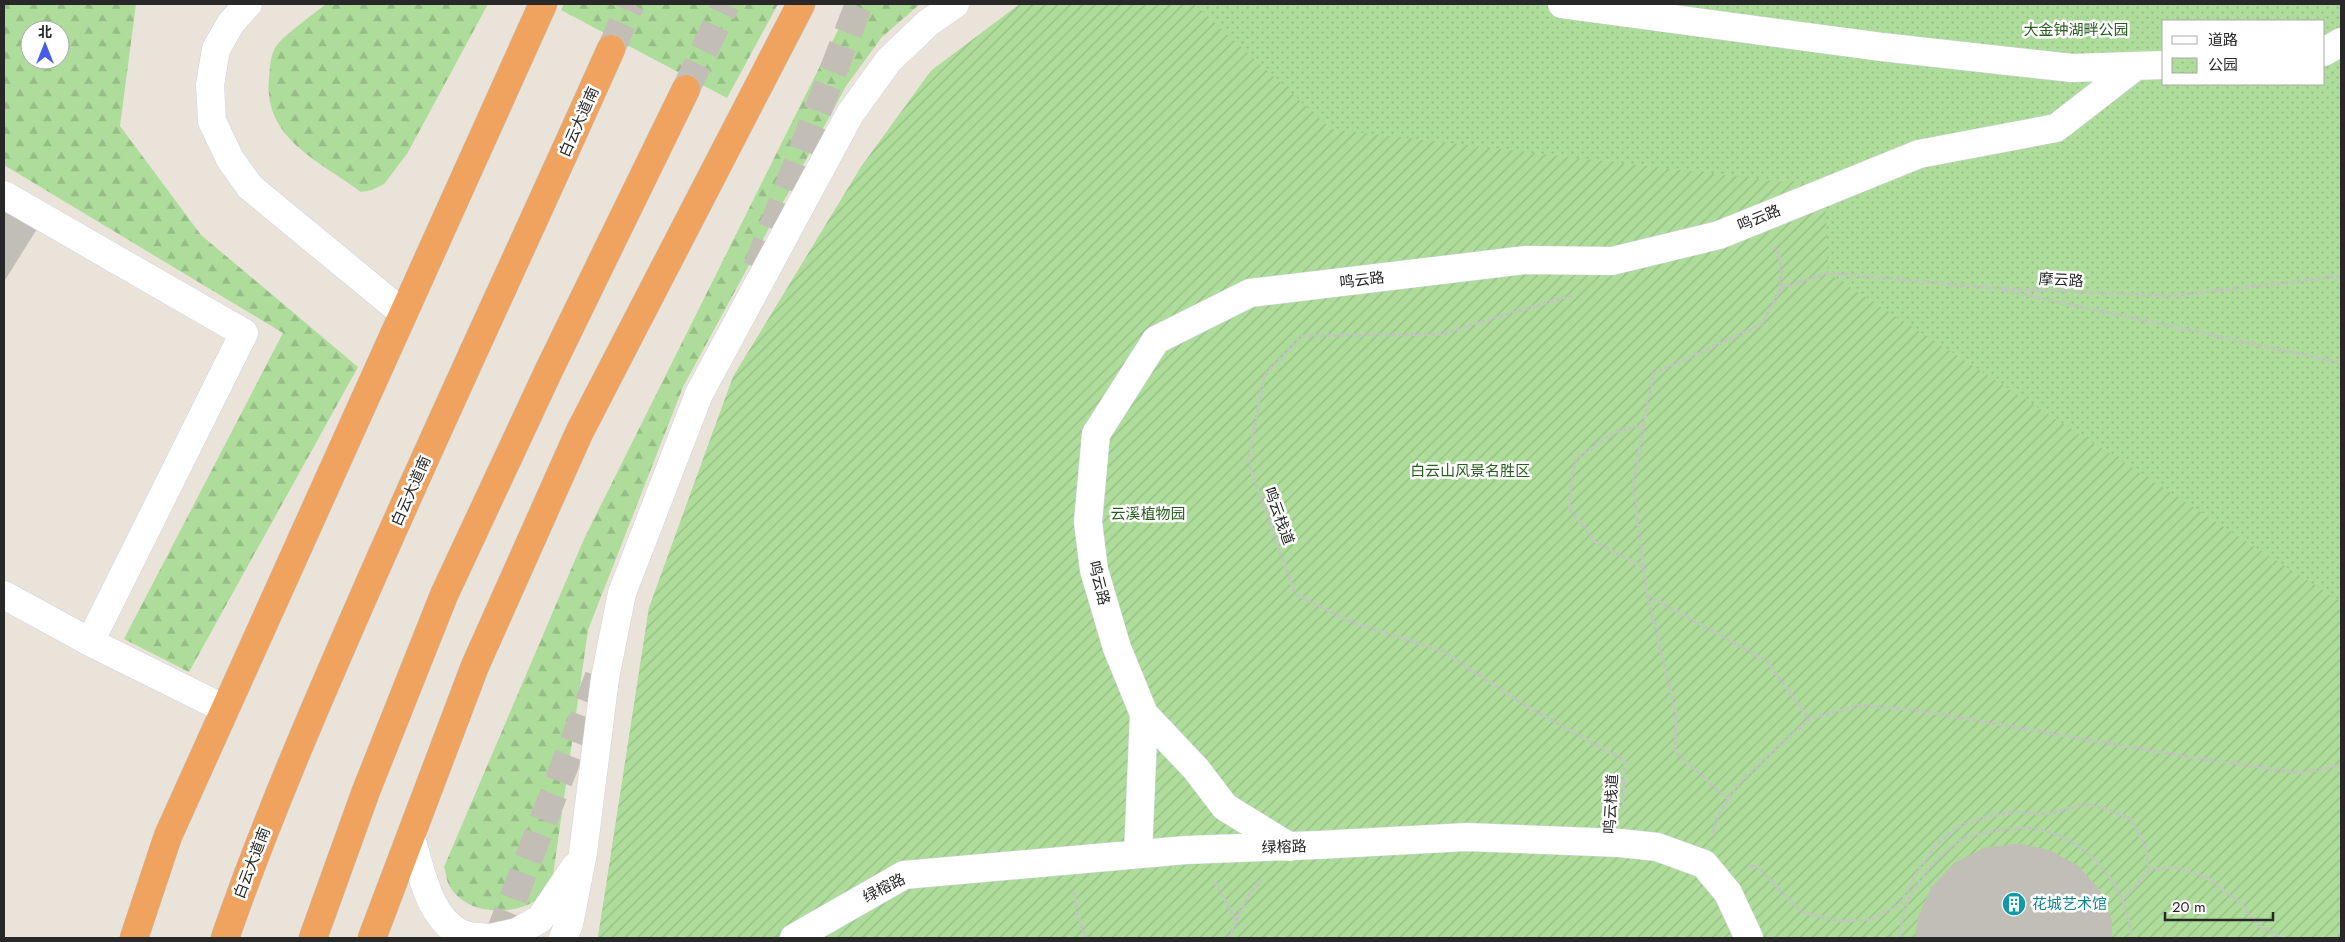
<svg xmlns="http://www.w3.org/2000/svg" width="2345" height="942" font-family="Jost,'Noto Sans SC',sans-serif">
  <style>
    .forest { fill: url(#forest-firs); fill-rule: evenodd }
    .park { fill: url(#park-dots); fill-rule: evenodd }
    .garden { fill: url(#garden-furrows) }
    .building { fill: #c1bdb7; stroke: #c4bfb4 }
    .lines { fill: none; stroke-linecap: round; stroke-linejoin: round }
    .major-tunnel { stroke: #c2beb6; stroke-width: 28; stroke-dasharray: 28 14; stroke-linecap: butt }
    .highway-tunnel { stroke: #c2beb6; stroke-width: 28; stroke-dasharray: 28 14; stroke-linecap: butt }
    .minor-casing { stroke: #d0d2df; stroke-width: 29 }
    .highway-casing { stroke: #c3c3c3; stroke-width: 29 }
    .path { stroke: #c3c3c3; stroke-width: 3; stroke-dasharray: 4 2.5; stroke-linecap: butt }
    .minor { stroke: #fff; stroke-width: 28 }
    .highway { stroke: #f0a35e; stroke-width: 28 }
    .labels { text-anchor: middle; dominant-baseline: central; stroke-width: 5; stroke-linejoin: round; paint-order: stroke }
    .park-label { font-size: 15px; fill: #295d1f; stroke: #fff }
    .street-label { font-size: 15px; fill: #282828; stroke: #fff }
    .culture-label { font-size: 15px; fill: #0d838f; stroke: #fff; text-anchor: start }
  </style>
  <defs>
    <pattern id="forest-firs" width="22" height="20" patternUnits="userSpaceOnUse" patternTransform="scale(1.25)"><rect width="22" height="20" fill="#aedc9a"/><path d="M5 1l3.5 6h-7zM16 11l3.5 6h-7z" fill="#96bd85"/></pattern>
    <pattern id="park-dots" width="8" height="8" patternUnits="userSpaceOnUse" patternTransform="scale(1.25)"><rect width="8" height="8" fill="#aedc9a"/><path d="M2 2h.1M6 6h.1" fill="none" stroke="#96bd85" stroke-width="1.8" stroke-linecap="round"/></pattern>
    <pattern id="garden-furrows" width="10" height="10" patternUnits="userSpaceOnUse" patternTransform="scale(1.25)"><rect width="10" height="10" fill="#aedc9a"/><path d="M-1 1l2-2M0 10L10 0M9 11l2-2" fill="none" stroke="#96bd85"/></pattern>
  </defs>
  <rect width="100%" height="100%" fill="#e9e3da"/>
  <path class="forest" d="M4,4H136L120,126L201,235L358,367L189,672L124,639L283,333L4,165ZM30,30H60V60H30Z
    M326,4H488L407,154L384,184L372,190L361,192C320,161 263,139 269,78C270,68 270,54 277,45C284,35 315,13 326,4Z
    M564,4H778L727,98L561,10Z
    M851,4H920L882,37L846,86L683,387L588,630L553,875C548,883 542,896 535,901C509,917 462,914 448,883C446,878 446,872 444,867L584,539Z"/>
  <path class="park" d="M1020,4H2341V938H598L649,608L733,377L861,167L931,71ZM2164,21H2324V84H2164Z"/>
  <path class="garden" d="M1020,4H1194L1331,129L1825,187L1828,273L2341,602V938H598L649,608L733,377L861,167L931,71Z"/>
  <path class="building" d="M4,209L37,228L4,281Z
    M2019,844L2050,851L2078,866L2099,890L2111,919L2112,938H1916L1918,918L1932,887L1955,863L1985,848Z"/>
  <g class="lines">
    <path class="major-tunnel" d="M757,268L859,4
      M498,938L601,671"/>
    <path class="highway-tunnel" d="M611,49L631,4
      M686,89L726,4"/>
    <g class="minor-casing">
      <path id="minor" d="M248,4L231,23L216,49L210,85L212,121L230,159L250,187L403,313
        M1562,4L1882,47L2072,68L2164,65
        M2324,52L2341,42
        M4,195L244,333L90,642
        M4,595L90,642L225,709
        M411,838C421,869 428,917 460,933C468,937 479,937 488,938
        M1290,847L1225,807L1196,769L1144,714L1117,648L1094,570L1088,522L1096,434L1156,340L1250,293L1526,260L1612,261L1719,235L1919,154L2056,128L2136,66
        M1138,854L1144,714
        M490,938L517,932L540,919L575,867
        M563,938L569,924L583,853L605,678L622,593L699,394L850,114L889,60L928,23L955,4
        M794,938L904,875L1186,850L1318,845L1467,837L1620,843L1657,847L1704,864L1728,893L1749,938"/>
    </g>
    <g class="highway-casing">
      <path id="highway" d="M134,938L168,836L543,4
        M225,938C265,823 313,712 362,600C443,415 529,233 611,49
        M313,938L366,791L444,595L549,370L686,89
        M372,938L475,666L579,433L801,4"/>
    </g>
    <path class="path" d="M1781,288L1828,273L1994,288L2171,296L2341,276
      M2004,290L2341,363
      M1572,295L1442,334L1302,336L1264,376L1248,462L1295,594L1351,622L1443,651L1521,703L1625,761L1622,811
      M1643,567L1595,542L1569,508L1575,460L1614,432L1644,425
      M1647,595L1767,661L1809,719
      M1728,799L1675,752L1676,714L1647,595L1633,485L1653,374L1762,324L1781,288V263L1777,249L1774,247
      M1713,833L1717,817L1739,783L1809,719L1861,705L1921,711L2195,758L2302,773L2341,765
      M1750,867L1756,865L1801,912L1840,921L1873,919L1900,904L1919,869L1937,844L1956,828L1982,818L2015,812L2049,814L2084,804L2107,809L2131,819L2145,845L2149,870L2123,900
      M2149,870L2174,867L2207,878L2238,901L2258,925L2282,938
      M1215,882L1237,922
      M1074,892L1077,913L1086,938
      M1229,938L1247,897L1261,880
      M1900,938C1899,918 1909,895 1921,879C1932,863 1947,847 1965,838C1971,836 1978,835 1984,833C2002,829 2021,826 2040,830C2089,839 2129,889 2131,938"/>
    <use href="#minor" class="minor"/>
    <use href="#highway" class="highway"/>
  </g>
  <defs>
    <g id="building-disc" transform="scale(1.25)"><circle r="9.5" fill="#0f9aa8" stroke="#fff"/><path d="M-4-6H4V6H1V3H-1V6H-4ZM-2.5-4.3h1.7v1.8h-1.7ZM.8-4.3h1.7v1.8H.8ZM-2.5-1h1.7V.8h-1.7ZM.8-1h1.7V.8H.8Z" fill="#fff"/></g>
  </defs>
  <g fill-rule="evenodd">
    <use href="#building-disc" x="2014" y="904"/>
  </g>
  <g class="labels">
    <g class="park-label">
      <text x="2076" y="30">大金钟湖畔公园</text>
      <text x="1470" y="471">白云山风景名胜区</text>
      <text x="1148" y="514">云溪植物园</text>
    </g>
    <g class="street-label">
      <text transform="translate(579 122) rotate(-66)">白云大道南</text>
      <text transform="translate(1759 218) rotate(-22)">鸣云路</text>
      <text transform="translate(1362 280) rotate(-7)">鸣云路</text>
      <text transform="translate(2061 280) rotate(3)">摩云路</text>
      <text transform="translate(411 491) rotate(-66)">白云大道南</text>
      <text transform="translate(1279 516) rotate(70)">鸣云栈道</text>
      <text transform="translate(1099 583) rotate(76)">鸣云路</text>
      <text transform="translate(1611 804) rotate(-87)">鸣云栈道</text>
      <text transform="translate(1284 847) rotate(-2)">绿榕路</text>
      <text transform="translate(252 863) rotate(-69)">白云大道南</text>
      <text transform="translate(884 888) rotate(-27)">绿榕路</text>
    </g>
    <g class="culture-label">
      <text x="2032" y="904">花城艺术馆</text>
    </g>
  </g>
  <rect width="2345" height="942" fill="none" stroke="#282828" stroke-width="10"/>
  <rect x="2162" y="20" width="162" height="65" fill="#ffffff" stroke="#a9a9a9"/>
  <rect x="2172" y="36" width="25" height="8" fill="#ffffff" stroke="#a9a9a9"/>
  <text x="2208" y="45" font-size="15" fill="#282828">道路</text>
  <rect x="2172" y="58" width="25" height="15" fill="url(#park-dots)" stroke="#a9a9a9"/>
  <text x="2208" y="70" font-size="15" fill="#282828">公园</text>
  <g transform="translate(45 45)"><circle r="24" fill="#ffffff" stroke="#a9a9a9"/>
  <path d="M0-4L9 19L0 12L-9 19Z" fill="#465eea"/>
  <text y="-8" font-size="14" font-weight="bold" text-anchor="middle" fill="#282828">北</text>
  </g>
  <path d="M2165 912v8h108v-8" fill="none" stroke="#282828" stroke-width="2.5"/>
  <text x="2172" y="912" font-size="15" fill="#282828" stroke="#ffffff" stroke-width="4" paint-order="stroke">20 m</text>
</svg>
